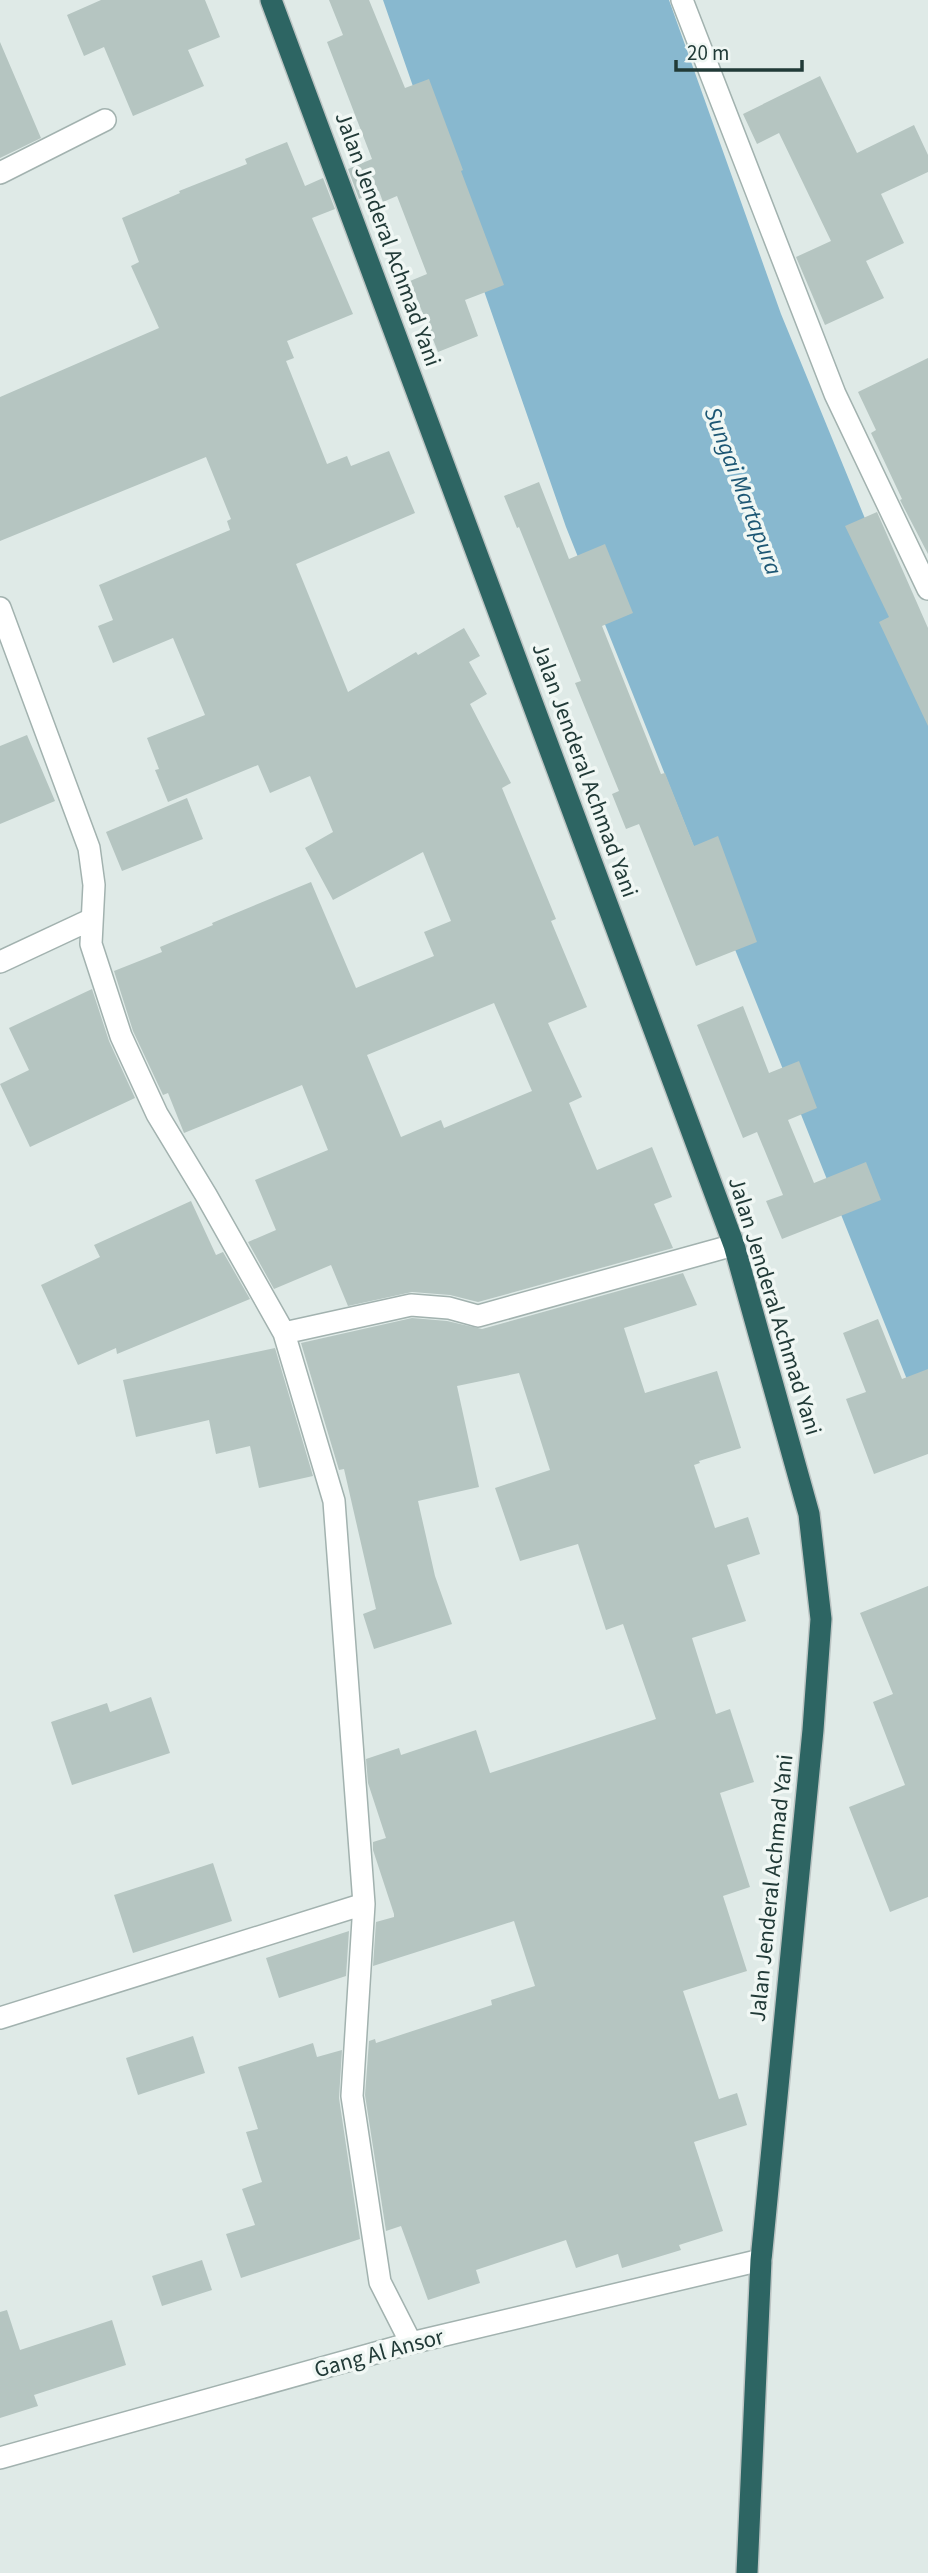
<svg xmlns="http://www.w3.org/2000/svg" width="928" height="2573" font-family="'Source Sans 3',sans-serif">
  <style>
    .water { fill: #88b8cf }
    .building { fill: #b5c5c1; fill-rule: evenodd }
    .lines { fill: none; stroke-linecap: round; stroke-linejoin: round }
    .street-casing { stroke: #a2b2af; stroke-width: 24 }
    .highway-casing { stroke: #bcc4c3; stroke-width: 24 }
    .street { stroke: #fff; stroke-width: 21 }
    .highway { stroke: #2d6563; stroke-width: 21 }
    .labels { text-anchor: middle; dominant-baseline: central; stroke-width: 7; stroke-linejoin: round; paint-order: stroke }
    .street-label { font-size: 23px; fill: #213a37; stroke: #f0f7f4 }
    .water-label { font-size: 24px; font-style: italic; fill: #1d5774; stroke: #f0f7f4 }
  </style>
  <rect width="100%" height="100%" fill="#dfeae7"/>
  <path class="water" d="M383,0H669L781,314L928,672V1432L566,527Z"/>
  <path class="building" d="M101,0H205L220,37L188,50L204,86L133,116L104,47L84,56L67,15Z
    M329,0H369L405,88L429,79L463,170L461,171L504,285L465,300L478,336L438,352L410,281L427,274L397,196L383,202L379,191L359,199L348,169L372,159L327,42L343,35Z
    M0,42L41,138L0,158Z
    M820,76L857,153L914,125L928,155V172L881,194L904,243L866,261L884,298L825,325L796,257L831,241L779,133L757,144L743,114Z
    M287,142L305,186L323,178L335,209L312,218L353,314L287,341L294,358L286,361L327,464L347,456L351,466L389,451L415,513L296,564L348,692L416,652L418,655L464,628L480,656L469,662L487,694L470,704L511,783L502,788L556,919L551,921L587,1007L548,1023L582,1097L569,1103L597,1170L652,1147L672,1197L654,1204L673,1248L478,1302L450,1295L412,1292L348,1306L331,1265L274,1289L248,1242L276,1230L255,1180L328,1150L302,1085L184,1133L168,1093L163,1095L133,1031L114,971L162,952L160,947L213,925L212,923L311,882L356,988L434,956L424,932L451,921L423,852L333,900L305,848L333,832L310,776L270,793L258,765L168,802L155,770L159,769L147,738L205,715L173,638L113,663L98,626L113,620L99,585L230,530L227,521L231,519L206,457L0,541V397L159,328L131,266L139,262L122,218L180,193L179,191L247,164L245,159ZM494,1003L532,1091L444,1128L441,1120L401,1137L367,1055Z
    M928,358V554L900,500L902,499L871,433L876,430L858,392Z
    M539,482L569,559L605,544L633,613L602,626L661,774L665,773L694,846L718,836L757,942L696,966L639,824L626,829L612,794L619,791L575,683L581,681L519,527L517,528L504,496Z
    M877,512L928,628V726L879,622L889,617L845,526Z
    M27,735L55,801L0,824V746Z
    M187,798L203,839L122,871L106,832Z
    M92,989L109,1041L135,1098L30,1147L0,1084L29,1070L9,1028Z
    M743,1006L769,1073L799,1061L817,1108L788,1120L814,1183L866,1162L881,1200L782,1239L766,1201L783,1195L757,1132L743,1138L697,1025Z
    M191,1201L216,1255L223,1252L250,1299L117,1354L116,1348L78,1365L41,1285L100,1257L94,1245Z
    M683,1273L697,1305L624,1328L645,1393L717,1371L741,1448L699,1461L700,1463L694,1465L715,1528L748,1517L760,1554L727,1565L746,1621L692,1638L716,1714L730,1709L754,1782L720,1793L750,1887L723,1896L747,1971L683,1991L719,2099L737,2093L747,2125L694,2142L723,2231L679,2245L681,2250L622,2268L618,2254L576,2268L566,2240L476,2270L480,2283L428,2300L401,2226L386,2231L365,2095L369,2041L375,2039L376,2043L492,2005L491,2000L535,1986L514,1921L373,1966L376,1922L394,1917V1914L373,1850V1842L386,1838L368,1783L366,1759L399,1748L401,1755L476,1730L490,1773L656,1719L623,1624L606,1630L578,1544L520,1561L495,1488L550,1470L519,1373L457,1386L479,1487L418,1501L435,1576L452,1624L374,1649L363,1614L376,1609L344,1469L339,1470L301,1343L412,1318L447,1321L482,1329Z
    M878,1319L902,1379L928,1369V1454L874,1474L846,1399L866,1392L843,1333Z
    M275,1348L313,1476L259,1488L250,1446L216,1454L209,1420L136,1437L123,1380Z
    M928,1586V1897L890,1912L849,1807L905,1785L873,1702L893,1694L860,1613Z
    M151,1697L170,1753L72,1785L51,1722L107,1703L110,1712Z
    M213,1863L232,1921L133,1953L114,1895Z
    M349,1931L346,1976L279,1998L266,1958Z
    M193,2036L205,2073L138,2095L126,2058Z
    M313,2043L317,2057L342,2050L339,2098L360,2239L241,2278L226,2234L255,2225L242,2189L262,2182L246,2132L258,2129L238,2067Z
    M202,2260L212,2290L162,2306L152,2276Z
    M7,2310L20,2350L112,2320L126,2365L34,2395L38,2406L0,2418V2312Z"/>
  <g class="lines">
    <g class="street-casing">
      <path id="street" d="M682,0L835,394L928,589
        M0,173L105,120
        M0,608L89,848L94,885L91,944L121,1036L157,1114L206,1195L284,1333L411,1305L449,1308L478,1316L734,1245
        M0,962L92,919
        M284,1333L334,1501L364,1904L352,2096L380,2282L411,2343
        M0,2018L364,1904
        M0,2458L411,2343L761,2260"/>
    </g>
    <g class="highway-casing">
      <path id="highway" d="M271,0L734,1245L809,1514L821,1619L813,1730L761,2260L747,2573"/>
    </g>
    <use href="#street" class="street"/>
    <use href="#highway" class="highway"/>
  </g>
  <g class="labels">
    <g class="street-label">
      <text transform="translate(388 239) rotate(70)">Jalan Jenderal Achmad Yani</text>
      <text transform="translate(585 770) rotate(70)">Jalan Jenderal Achmad Yani</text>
      <text transform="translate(775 1306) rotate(73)">Jalan Jenderal Achmad Yani</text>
      <text transform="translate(771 1888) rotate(-84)">Jalan Jenderal Achmad Yani</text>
      <text transform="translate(379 2353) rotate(-15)">Gang Al Ansor</text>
    </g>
    <g class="water-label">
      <text transform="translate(743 491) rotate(69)">Sungai Martapura</text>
    </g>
  </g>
  <path d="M676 60v10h126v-10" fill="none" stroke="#213a37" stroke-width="3.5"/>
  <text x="687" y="60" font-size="21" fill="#213a37" stroke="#f0f7f4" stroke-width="5" paint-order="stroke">20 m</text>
</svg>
